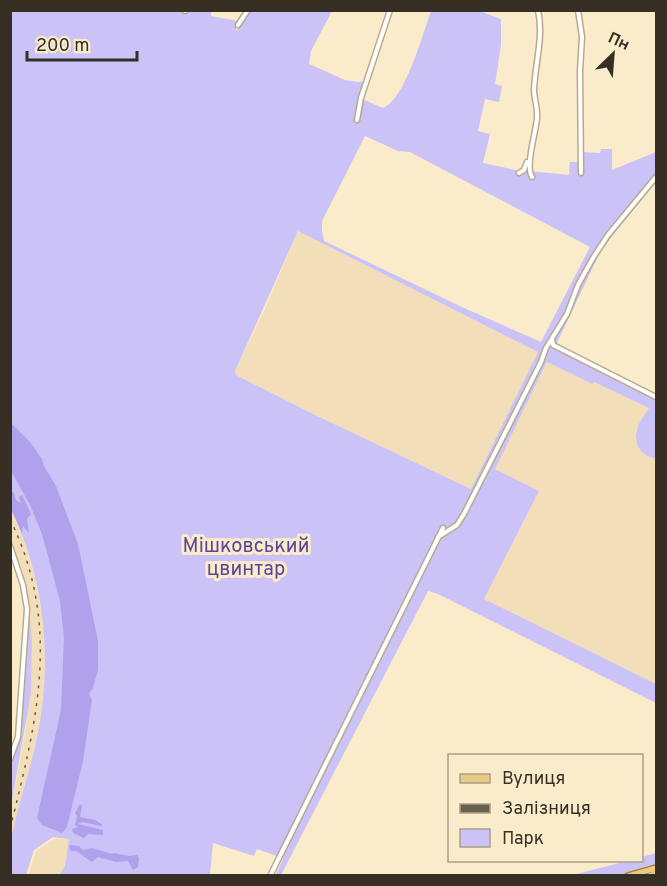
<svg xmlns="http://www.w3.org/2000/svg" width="667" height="886" font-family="Overpass,sans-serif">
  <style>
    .built { fill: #f2dfb9 }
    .green { fill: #cbc2f7; fill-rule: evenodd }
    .forest { fill: #b0a1ec }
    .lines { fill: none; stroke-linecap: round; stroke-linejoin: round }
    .minor-casing { stroke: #b8aa8c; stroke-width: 7 }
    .major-casing { stroke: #9e7d2f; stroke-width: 8 }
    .minor { stroke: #fff; stroke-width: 4 }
    .major { stroke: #e6ca86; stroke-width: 5 }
    .rail { stroke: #685f4e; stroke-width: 1.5; stroke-dasharray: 3 6; stroke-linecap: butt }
    .labels { text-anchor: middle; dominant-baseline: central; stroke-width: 6; stroke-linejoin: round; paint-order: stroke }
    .park-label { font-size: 20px; fill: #5c459c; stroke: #faebcb }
  </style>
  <rect width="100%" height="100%" fill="#faebcb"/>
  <path class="built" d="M298,231L538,352L471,489L311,413L236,375L235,371L264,311Z
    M548,362L592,384L594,382L649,408L636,431V441L652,458H656V684L484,599L539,491L494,469Z
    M11,510L25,544L35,576L44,625L45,667L44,694L37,737L11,841V806L25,734L32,666V642L27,595L11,539Z
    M56,838L69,839L65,866L59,875L28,876L36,851Z"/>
  <path class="green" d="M11,11H211V16L238,21L236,30H238V25L249,11H332L311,51L309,64L345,80L358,82L368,81L362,99L383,108C405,100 423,33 431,11H479L501,19V45L495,84L502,86L499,102L485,99L478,131L490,134L483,163L520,171L523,169L528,158H530L529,171L569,175L570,162H582L581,152L600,153L601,149H612V170L656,152V175L592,258L572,301L500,437L463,514L456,524L449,528L442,525L277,856L257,849L254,856L213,843L210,875H59L65,866L69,839L53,837L34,850L26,875H11C11,864 9,850 11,839C18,805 30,771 37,737C53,660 45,580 11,510ZM365,136L398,151L410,152L590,247L541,342L464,308L324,241L322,232V221ZM298,231L538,352L471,489L311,413L236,375L235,371Z
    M656,178V182L601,250L557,343L560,347L554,345L553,340L598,250Z
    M550,345L560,352L656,400V458C642,458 633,443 637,430C639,421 645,415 649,408L594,382L592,384L547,362L495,469L539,491L484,599L656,684V703L438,594L428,591L281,875L275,876L283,859L281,856L439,539L458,527L465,514Z
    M29,607L32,642L31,693L11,806V762L19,737L27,608Z
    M656,853V866L620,875L569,876L627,861L642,860V857Z"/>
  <path class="forest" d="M10,422L30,442L42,459L44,466L56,486L78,544L98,641V670L93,688L89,694L92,700L83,761L67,827L62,833L42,825L37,818L61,710L64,637L60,601L42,534L30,505L11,471Z
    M11,490L14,493L16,500L21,503L19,497L22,495L31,514L27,519L29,533L23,526L22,533L11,509L12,503Z
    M80,804L82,806L80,817L95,820L103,825L101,826L82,822L78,824L103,830V835L88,834L84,838L73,833L72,829L78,827L75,825L77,816L75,813Z
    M70,845L79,846L83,850L92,848L112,854L114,853L129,856L137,855L139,858L138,867L133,870L128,861L116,862L98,857L92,862L76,851H71L69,847Z"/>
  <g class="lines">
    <g class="minor-casing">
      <path id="minor" d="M578,10L582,37L580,71L581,173
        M185,11V10
        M238,25L248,10
        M357,120L361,98L390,10
        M519,173L524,170L527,162
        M532,177C525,166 536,132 537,118C538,108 534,99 534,90C535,63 544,37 538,10
        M552,339L553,345L656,397
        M438,537L457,525L464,514L541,362L546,348L567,314L578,285L593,258L608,235L656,177
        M10,546L23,585L27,609L18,737L10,759
        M270,876L443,528"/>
    </g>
    <g class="major-casing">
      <path id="major" d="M628,876L656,868
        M649,876L656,873"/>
    </g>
    <use href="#minor" class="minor"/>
    <use href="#major" class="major"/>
    <path class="rail" d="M10,519C62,626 37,720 10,829"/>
  </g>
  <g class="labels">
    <g class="park-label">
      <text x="246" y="547">Мішковський<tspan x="246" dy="23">цвинтар</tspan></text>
    </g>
  </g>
  <rect width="667" height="886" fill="none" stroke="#363024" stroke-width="24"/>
  <rect x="448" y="754" width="195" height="108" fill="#faebcb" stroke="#aca088" stroke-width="1.5"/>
  <rect x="460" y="774" width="30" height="9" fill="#e6ca86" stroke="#aca088" stroke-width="1.5"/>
  <text x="502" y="784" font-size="18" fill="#363024">Вулиця</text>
  <rect x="460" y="804" width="30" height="9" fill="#685f4e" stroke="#aca088" stroke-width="1.5"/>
  <text x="502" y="814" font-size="18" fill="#363024">Залізниця</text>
  <rect x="460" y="829" width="30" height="18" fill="#cbc2f7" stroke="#aca088" stroke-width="1.5"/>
  <text x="502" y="844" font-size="18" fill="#363024">Парк</text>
  <g transform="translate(613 54) rotate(25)" stroke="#faebcb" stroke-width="4.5" paint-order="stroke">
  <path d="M0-4.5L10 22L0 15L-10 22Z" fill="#363024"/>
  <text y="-9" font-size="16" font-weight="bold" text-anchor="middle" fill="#363024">Пн</text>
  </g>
  <path d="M27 51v9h110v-9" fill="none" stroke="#363024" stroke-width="3"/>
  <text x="36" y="51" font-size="18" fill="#363024" stroke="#faebcb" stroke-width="4.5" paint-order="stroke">200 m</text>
</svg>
